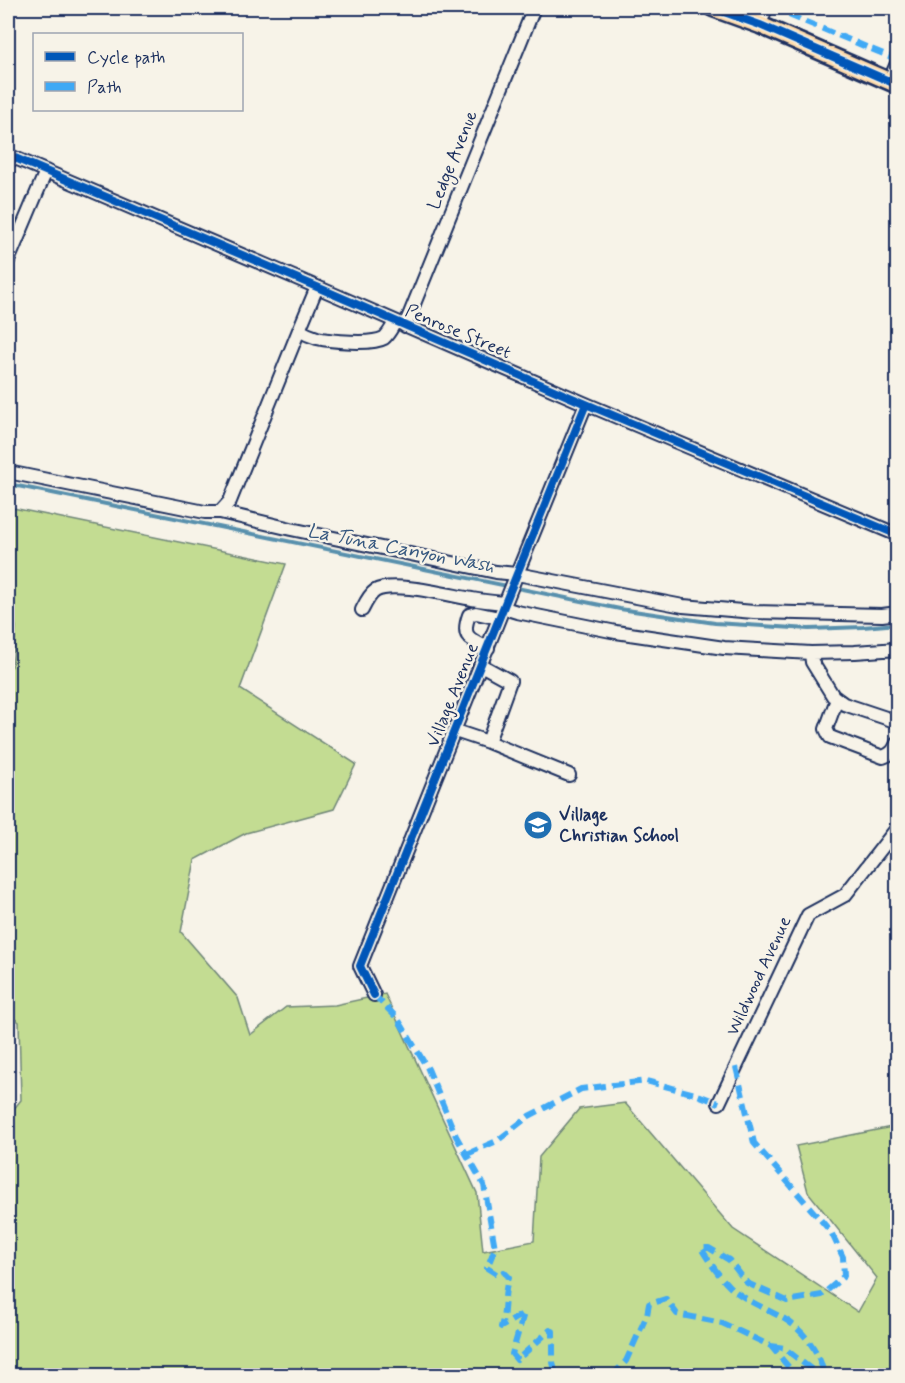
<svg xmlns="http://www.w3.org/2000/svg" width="905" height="1383" font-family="Mynerve,sans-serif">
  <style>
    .grass { fill: #c3dc92; stroke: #6f8678; stroke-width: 1.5 }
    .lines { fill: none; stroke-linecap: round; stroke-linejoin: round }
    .stream { stroke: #5990ad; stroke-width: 4 }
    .minor-casing { stroke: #1b2f5e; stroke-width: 16 }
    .major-casing { stroke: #1b2f5e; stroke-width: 21 }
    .minor { stroke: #f7f3e8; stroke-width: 12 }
    .major { stroke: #fedbac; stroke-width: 16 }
    .quiet { stroke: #3fa9f5; stroke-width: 6; stroke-dasharray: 12 6; stroke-linecap: butt }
    .cycleway-casing { stroke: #f7f3e8; stroke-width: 11 }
    .cycleway { stroke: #0057b8; stroke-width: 8 }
    .labels { text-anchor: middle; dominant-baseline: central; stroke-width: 5; stroke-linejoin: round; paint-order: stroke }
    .street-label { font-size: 18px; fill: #1b2f5e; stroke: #f7f3e8 }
    .poi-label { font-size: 18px; font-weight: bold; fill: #1b2f5e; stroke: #f7f3e8; text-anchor: start }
    .water-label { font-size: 20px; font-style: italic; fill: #35577f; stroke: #f7f3e8 }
  </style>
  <rect width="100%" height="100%" fill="#f7f3e8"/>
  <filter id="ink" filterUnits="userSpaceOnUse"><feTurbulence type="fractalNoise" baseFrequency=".0167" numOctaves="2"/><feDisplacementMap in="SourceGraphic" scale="12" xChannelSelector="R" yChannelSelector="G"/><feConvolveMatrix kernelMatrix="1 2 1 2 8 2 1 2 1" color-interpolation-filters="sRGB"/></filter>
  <g filter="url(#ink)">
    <path class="grass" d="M8,507L286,564L240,689L356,764L334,809L246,833L195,860L181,932L238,998L250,1035L286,1007L335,1005L385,994L477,1193L483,1251L534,1241L539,1157L579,1109L625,1103L733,1229L858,1312L877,1278L808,1192L796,1146L897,1126V1375H8V1116L21,1100L19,1022L8,1014V671L12,666L16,627L8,592Z"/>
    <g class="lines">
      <path class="stream" d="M8,484L620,609L715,623L809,629L863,627L898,624"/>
      <g class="minor-casing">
        <path id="minor" d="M760,25L766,8
          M889,82L898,61
          M8,155L317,287L586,404L898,535
          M8,261L46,171
          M405,326L534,8
          M299,330C304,333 310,336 317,338C330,341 372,345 384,338C389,334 392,327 395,322
          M8,472L205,512H220L230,501L299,330L317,287
          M220,512L291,529L496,572L517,574L683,606L754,612L882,615L898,613
          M504,608L517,612L616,632L724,648L811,653L855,652L898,649
          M362,610C365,604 369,595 375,591C392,580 452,596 472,599C483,601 494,602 505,603
          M488,648C469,639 461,637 469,615L476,613L499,618
          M811,653L812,662L833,696L844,704L898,722
          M837,699L826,729L830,737L883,757C892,754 894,750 898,741
          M455,731L488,742L510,681L481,665
          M488,742L569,775
          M374,995L360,966L510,591L586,404
          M719,1103L808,915L845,895L898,827"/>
      </g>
      <g class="major-casing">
        <path id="major" d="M713,8L760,25L898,85"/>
      </g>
      <use href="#minor" class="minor"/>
      <use href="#major" class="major"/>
      <path class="quiet" d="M772,8L898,60
        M374,995L398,1019L428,1069L456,1136L484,1185L495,1248L487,1268L498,1275L504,1272L509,1277C503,1293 506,1311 501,1327L524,1313L512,1354L517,1360L550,1330L553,1331V1362L556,1376
        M736,1067L754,1143L831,1232L843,1257L844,1276L822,1295L787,1301L747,1283L729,1260L709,1248H701C709,1261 718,1275 729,1286C742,1299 765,1308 781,1317C802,1328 821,1352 824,1376
        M467,1154L497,1141L529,1116L581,1089L646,1081L695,1094L719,1103
        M771,1346L784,1348L820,1376
        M612,1376L626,1361L647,1315L649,1304L666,1299L677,1314L722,1323L771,1346L796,1376"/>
      <g class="cycleway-casing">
        <path id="cycleway" d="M713,8L760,25L898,85
          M8,155L317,287L586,404L898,535
          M374,995L360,966L510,591L586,404"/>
      </g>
      <use href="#cycleway" class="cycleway"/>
    </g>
  </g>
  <defs>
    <g id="school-disc" transform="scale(1.5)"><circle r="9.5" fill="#1f6fb2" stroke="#f7f3e8"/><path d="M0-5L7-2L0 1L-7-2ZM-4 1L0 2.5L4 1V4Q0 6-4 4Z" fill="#fff"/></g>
  </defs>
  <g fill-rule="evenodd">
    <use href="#school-disc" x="538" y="825"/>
  </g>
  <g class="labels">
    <g class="street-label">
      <text transform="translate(453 160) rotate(-68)">Ledge Avenue</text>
      <text transform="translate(458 332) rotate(23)">Penrose Street</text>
      <text transform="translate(453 695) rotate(-68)">Village Avenue</text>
      <text transform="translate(759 976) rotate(-65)">Wildwood Avenue</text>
    </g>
    <g class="poi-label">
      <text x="559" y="815">Village<tspan x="559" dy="21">Christian School</tspan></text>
    </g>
    <g class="water-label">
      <text transform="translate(401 549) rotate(11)">La Tuna Canyon Wash</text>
    </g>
  </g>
  <rect width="905" height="1383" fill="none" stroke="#f7f3e8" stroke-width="30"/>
  <rect x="15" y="15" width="875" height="1353" fill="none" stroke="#1b2f5e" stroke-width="2" filter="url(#ink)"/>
  <rect x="33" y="33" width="210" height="78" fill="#f7f3e8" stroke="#9fa5b1" stroke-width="1.5"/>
  <rect x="45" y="52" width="30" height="9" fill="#0057b8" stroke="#9fa5b1" stroke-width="1.5"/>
  <text x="87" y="63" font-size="18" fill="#1b2f5e">Cycle path</text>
  <rect x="45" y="82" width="30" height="9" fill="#3fa9f5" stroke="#9fa5b1" stroke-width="1.5"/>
  <text x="87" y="93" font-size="18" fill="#1b2f5e">Path</text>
</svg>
